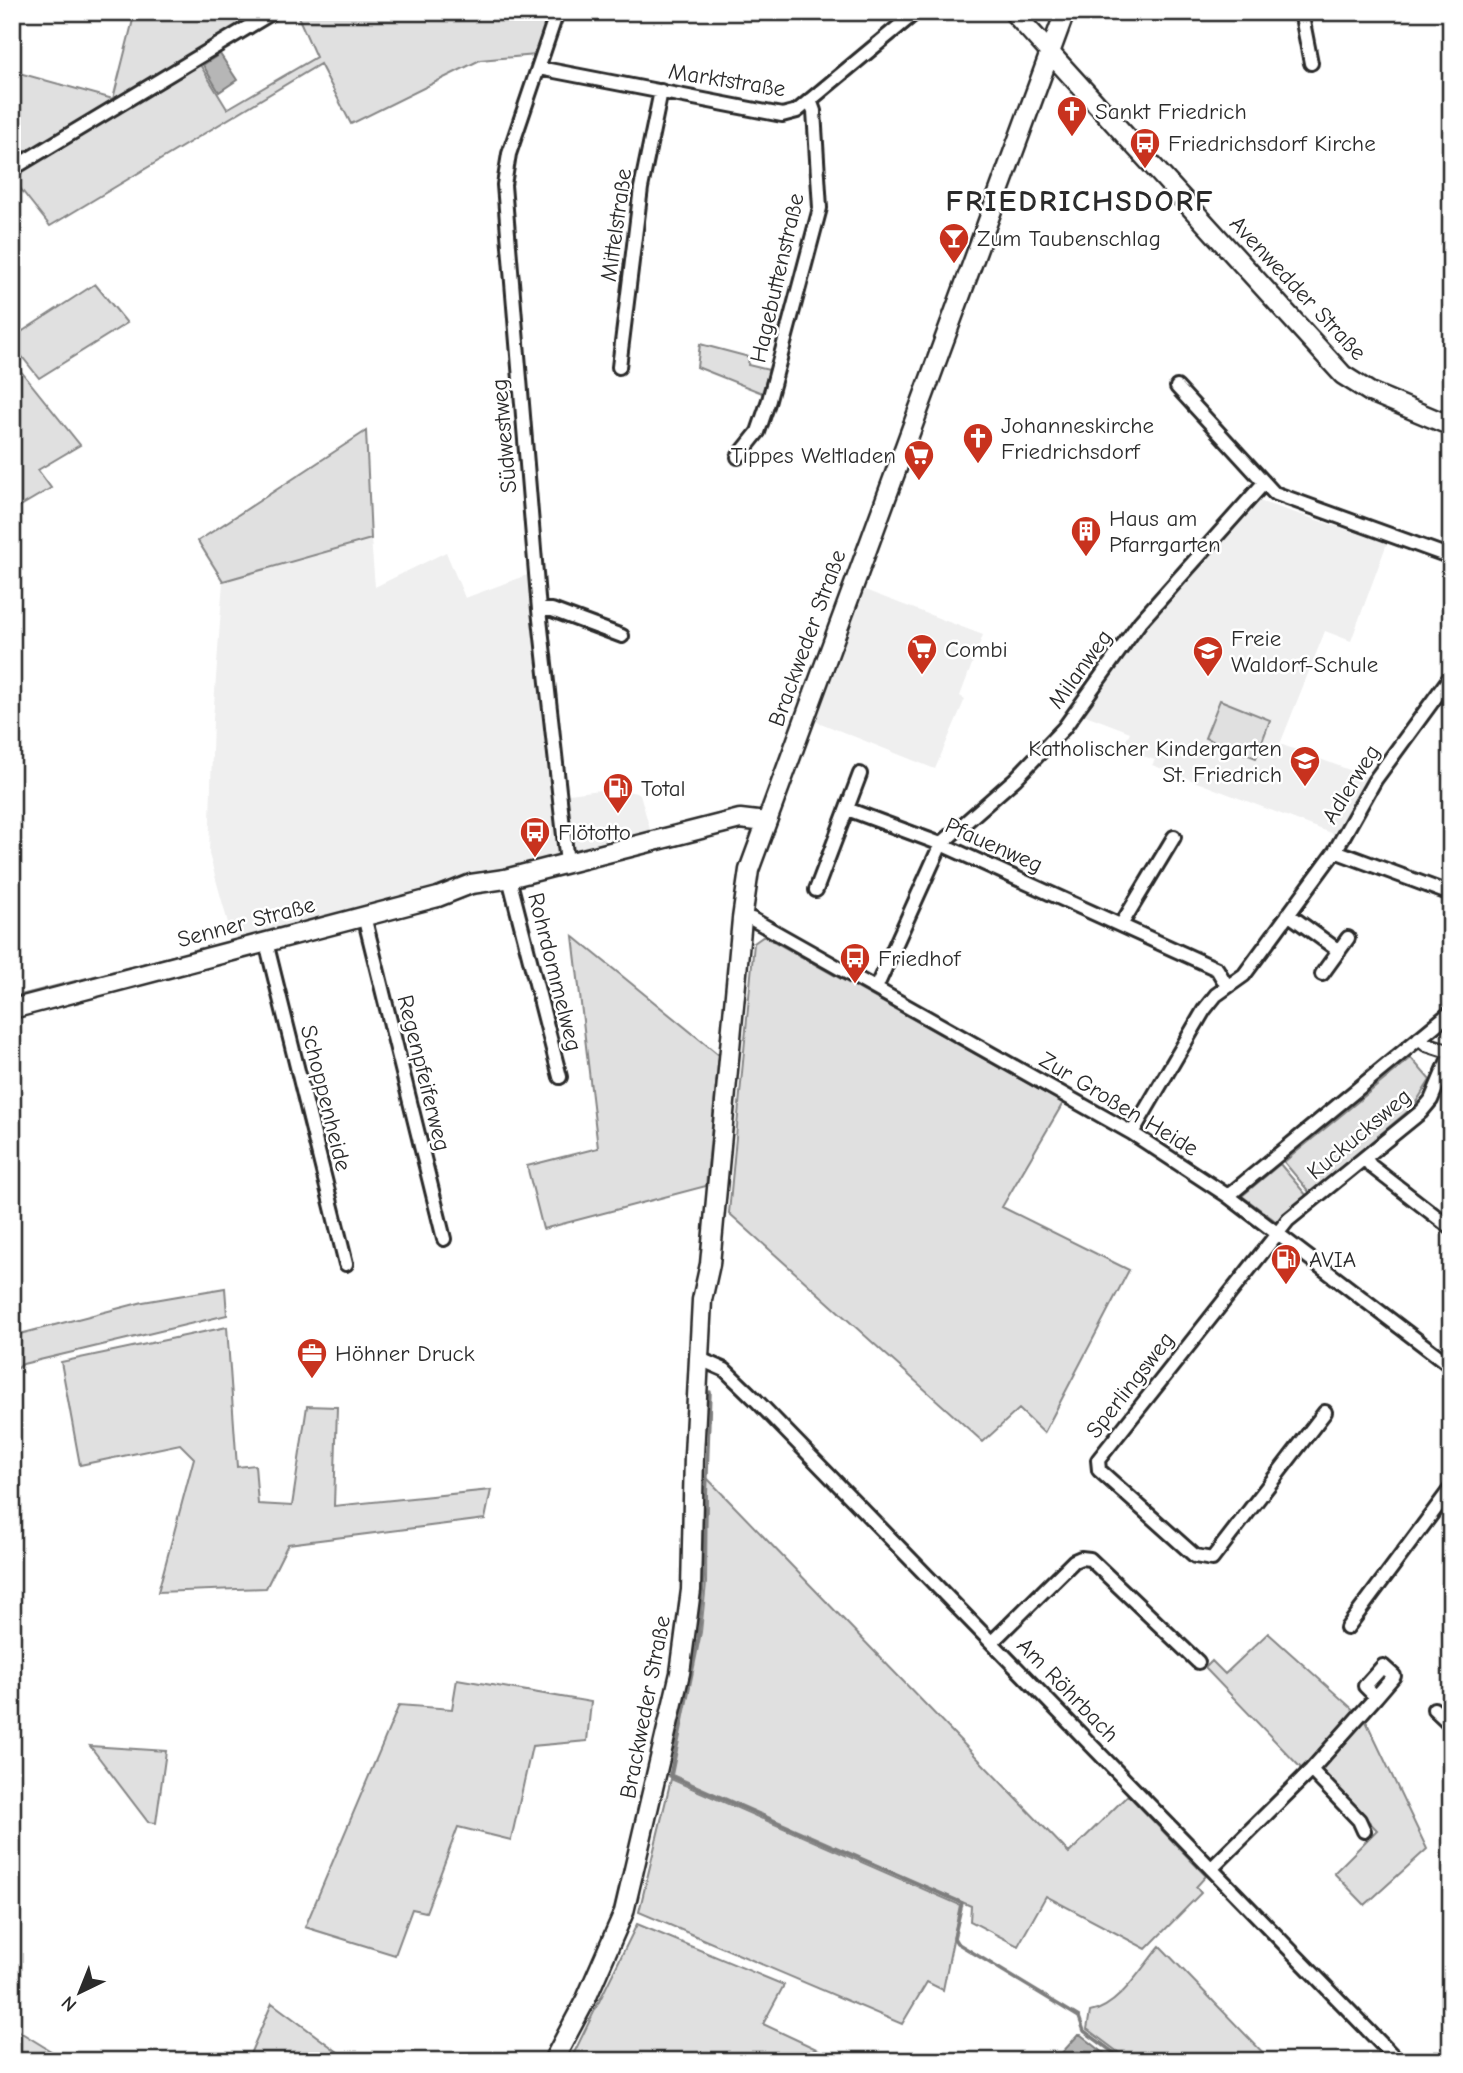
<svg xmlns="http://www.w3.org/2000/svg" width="1463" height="2073" font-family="'Comic Neue',sans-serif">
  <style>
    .built { fill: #efefef }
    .green { fill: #e0e0e0; stroke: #868686; stroke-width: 2 }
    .water { fill: #b6b6b6; stroke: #7e7e7e; stroke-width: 2 }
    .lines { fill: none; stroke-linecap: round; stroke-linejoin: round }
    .stream { stroke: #7e7e7e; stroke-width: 3.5 }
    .minor-casing { stroke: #2b2b2b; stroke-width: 18 }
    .secondary-casing { stroke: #2b2b2b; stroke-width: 23 }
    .minor { stroke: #fff; stroke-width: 12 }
    .secondary { stroke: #fff; stroke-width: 18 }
    .labels { text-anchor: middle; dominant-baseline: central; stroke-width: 5; stroke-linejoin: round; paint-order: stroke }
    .street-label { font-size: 23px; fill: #2b2b2b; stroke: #fff }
    .poi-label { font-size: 23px; fill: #2b2b2b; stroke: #fff; text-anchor: start }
    .district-label { font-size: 30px; font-weight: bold; letter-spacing: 2px; fill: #2b2b2b; stroke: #fff }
  </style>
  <rect width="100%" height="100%" fill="#fff"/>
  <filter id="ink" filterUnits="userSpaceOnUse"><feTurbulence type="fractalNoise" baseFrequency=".0143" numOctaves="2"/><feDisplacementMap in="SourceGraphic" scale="14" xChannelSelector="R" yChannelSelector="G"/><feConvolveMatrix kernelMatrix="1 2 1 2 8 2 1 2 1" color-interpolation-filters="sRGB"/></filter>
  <g filter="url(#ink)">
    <path class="built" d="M1259,501L1387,543L1351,641L1325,631L1280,744L1368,777L1336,835L1152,765L1155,760L1122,749L1130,732L1083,714L1145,627Z
      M371,539L375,587L446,552L465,598L530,574L559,855L236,938L228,923L209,854L213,719L223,581Z
      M862,589L983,635L960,696L965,699L935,769L813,720Z
      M615,788L640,794L651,833L576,853L571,850L562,795Z"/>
    <path class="green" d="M135,12H263L12,160V71L113,99Z
      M296,12H550L536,55L480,60L351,124L320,64L50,226L12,178V174L199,63L227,109L316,57Z
      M95,284L127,323L39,378L12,344V338Z
      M700,344L749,357L748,365L769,370L762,393L697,367Z
      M12,360L80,445L38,470L51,488L12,511Z
      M366,431L371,539L223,581L198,541Z
      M1220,700L1270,720L1256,758L1205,738Z
      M573,936L719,1055L706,1186L543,1229L527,1166L598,1148Z
      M764,936L1063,1103L1002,1207L1129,1270L1044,1433L1019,1409L983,1442L729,1213L754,943Z
      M1411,1058L1430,1080L1413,1107L1310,1193L1284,1162Z
      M1280,1164L1307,1196L1277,1222L1242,1196Z
      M225,1288L227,1315L23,1364L12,1373V1336L143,1302Z
      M227,1327L237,1467L255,1465L258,1504L292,1506L307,1406L337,1407L334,1506L491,1490L485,1519L288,1544L266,1588L158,1592L194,1458L180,1444L80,1465L61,1362Z
      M707,1478L1069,1853L1128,1795L1206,1876L1196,1887L1201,1893L1146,1949L1046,1896L1018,1946L970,1921L971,1906L672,1775L701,1632L706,1583Z
      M1268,1633L1357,1713L1300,1773V1767L1205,1668L1212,1661L1225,1674Z
      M457,1679L591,1702L587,1741L532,1746L511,1840L458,1827L426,1912L412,1909L395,1955L305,1927L399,1705L452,1709Z
      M1365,1719L1427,1849L1365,1905L1334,1873L1377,1830L1323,1773L1322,1768Z
      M90,1746L166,1751L156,1823L148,1822Z
      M671,1779L960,1905L943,1990L927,1982L902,2024L639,1912Z
      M637,1924L784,1985L763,2024L842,2061H570Z
      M1160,1946L1271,2061H1130L1087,2029L1090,2012C1119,2007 1142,1967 1160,1946Z
      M272,2003L350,2061H247Z
      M12,2027L67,2061H12Z"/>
    <path class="water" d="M220,54L237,80L219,92L203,65Z
      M1078,2035H1081L1114,2061H1069L1061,2054Z"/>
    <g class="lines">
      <path class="stream" d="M12,998L176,956
        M710,1392L703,1584L698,1639L670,1776L962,1903L954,1938L957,1943L1079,2017L1084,2031L1125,2061"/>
      <g class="minor-casing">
        <path id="minor" d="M557,12L509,154L504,185L539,610L567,863
          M1305,12L1303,22L1311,63
          M539,68L782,115L797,111L916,12
          M12,169L273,12
          M619,367L641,188L661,91
          M1177,387L1274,493L1451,557
          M738,457L758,432L769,400L820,208L814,111L810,100
          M539,610H552L622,636
          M847,809L941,844L1217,969L1227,986
          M1335,851L1451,894
          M509,878L560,1077
          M816,890L860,774
          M1288,914L1339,951
          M364,916L444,1239
          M742,919H752L1132,1133L1228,1196L1451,1366
          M1121,925L1174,837
          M266,942L346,1264
          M1322,974L1348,938
          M876,988L941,844L1015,779L1064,728L1140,622L1263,484
          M1419,1038L1426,1044L1451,1052
          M1132,1133L1204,1010L1216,995L1244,975L1335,851L1375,780L1451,676
          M1365,1158L1371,1166L1451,1228
          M1228,1196L1451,1012
          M700,1359L725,1370L756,1400L1398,2061
          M1325,1412L1212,1559L1195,1556L1099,1470L1098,1460L1288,1220L1421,1112L1431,1100L1451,1053
          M1347,1628L1451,1488
          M992,1642L1074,1561L1081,1558L1090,1559L1198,1662
          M1383,1666L1394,1676L1376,1697L1365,1686Z
          M1434,1709L1451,1725
          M1311,1770L1359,1820L1364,1831
          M1212,1868L1311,1770L1376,1697"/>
      </g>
      <g class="secondary-casing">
        <path id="secondary" d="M1013,12L1343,375L1370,392L1451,426
          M12,1009L438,897L471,884L505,879L740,819L766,822
          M553,2061L586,1999L624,1912L680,1673L691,1590L694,1455L702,1300L710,1264L742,919L749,870L1065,12"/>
      </g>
      <use href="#minor" class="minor"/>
      <use href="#secondary" class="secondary"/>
    </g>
  </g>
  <defs>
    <g id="church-pin" transform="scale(1.575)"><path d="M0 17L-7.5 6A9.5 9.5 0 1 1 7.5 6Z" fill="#c8321e" stroke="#fff"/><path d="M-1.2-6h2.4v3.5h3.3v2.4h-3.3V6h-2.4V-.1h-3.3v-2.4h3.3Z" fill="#fff"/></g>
    <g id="bus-pin" transform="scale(1.575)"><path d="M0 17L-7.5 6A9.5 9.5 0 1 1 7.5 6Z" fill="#c8321e" stroke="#fff"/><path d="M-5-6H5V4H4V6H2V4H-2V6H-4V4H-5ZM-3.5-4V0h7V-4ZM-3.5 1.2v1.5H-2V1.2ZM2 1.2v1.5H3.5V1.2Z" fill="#fff"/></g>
    <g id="bar-pin" transform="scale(1.575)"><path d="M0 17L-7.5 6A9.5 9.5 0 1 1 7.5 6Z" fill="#c8321e" stroke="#fff"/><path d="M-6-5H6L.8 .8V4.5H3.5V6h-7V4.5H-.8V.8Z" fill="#fff"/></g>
    <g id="supermarket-pin" transform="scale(1.575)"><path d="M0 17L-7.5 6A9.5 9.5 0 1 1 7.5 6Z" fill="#c8321e" stroke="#fff"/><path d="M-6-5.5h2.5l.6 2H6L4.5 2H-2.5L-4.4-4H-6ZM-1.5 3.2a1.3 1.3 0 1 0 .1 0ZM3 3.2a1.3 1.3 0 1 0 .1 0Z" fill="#fff"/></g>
    <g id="building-pin" transform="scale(1.575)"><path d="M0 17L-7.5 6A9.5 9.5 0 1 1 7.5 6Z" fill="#c8321e" stroke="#fff"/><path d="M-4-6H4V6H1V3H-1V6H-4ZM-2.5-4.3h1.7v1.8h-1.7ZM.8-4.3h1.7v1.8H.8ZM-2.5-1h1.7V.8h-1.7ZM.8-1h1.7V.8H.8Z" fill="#fff"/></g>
    <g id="school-pin" transform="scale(1.575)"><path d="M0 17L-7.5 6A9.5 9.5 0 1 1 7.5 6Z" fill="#c8321e" stroke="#fff"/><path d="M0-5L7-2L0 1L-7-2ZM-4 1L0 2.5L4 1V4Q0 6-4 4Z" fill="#fff"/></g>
    <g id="fuel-pin" transform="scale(1.575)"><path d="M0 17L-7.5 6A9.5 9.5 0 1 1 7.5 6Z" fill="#c8321e" stroke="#fff"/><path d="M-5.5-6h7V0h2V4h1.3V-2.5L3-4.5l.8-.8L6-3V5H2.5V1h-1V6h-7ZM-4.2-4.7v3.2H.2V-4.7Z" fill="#fff"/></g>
    <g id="office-pin" transform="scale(1.575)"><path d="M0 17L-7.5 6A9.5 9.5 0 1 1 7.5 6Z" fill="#c8321e" stroke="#fff"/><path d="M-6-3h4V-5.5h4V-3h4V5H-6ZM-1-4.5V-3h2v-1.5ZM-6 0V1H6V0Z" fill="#fff"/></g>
  </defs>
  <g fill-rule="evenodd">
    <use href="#church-pin" x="1072" y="111"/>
    <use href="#bus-pin" x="1145" y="143"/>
    <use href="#bar-pin" x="954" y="238"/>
    <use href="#church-pin" x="978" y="438"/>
    <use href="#supermarket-pin" x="919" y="455"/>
    <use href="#building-pin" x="1086" y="531"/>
    <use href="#supermarket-pin" x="922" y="649"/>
    <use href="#school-pin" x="1208" y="651"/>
    <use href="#school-pin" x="1305" y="761"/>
    <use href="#fuel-pin" x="618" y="788"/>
    <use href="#bus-pin" x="535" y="832"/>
    <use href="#bus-pin" x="855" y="958"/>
    <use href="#fuel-pin" x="1286" y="1259"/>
    <use href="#office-pin" x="312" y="1353"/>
  </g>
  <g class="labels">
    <g class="street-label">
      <text transform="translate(727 80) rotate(9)">Marktstraße</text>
      <text transform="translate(616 225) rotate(-82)">Mittelstraße</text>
      <text transform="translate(777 278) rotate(-77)">Hagebuttenstraße</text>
      <text transform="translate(1298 288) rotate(47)">Avenwedder Straße</text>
      <text transform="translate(504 436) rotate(-95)">Südwestweg</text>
      <text transform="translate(807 638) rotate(-70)">Brackweder Straße</text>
      <text transform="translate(1080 669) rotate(-54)">Milanweg</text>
      <text transform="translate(1351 784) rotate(-58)">Adlerweg</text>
      <text transform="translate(994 845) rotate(24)">Pfauenweg</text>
      <text transform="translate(246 922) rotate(-15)">Senner Straße</text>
      <text transform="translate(555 972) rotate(76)">Rohrdommelweg</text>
      <text transform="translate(424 1073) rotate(76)">Regenpfeiferweg</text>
      <text transform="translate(326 1098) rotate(76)">Schoppenheide</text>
      <text transform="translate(1119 1104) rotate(31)">Zur Großen Heide</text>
      <text transform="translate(1359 1134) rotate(-40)">Kuckucksweg</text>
      <text transform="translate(1130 1385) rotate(-52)">Sperlingsweg</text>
      <text transform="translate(1068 1690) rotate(46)">Am Röhrbach</text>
      <text transform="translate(645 1707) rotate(-79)">Brackweder Straße</text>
    </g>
    <g class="poi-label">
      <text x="1095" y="111">Sankt Friedrich</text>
      <text x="1168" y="143">Friedrichsdorf Kirche</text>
      <text x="977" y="238">Zum Taubenschlag</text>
      <text x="1001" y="425">Johanneskirche<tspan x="1001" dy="26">Friedrichsdorf</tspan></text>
      <text x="896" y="455" text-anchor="end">Tippes Weltladen</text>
      <text x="1109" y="518">Haus am<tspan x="1109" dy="26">Pfarrgarten</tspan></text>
      <text x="1231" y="638">Freie<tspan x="1231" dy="26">Waldorf-Schule</tspan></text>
      <text x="945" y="649">Combi</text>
      <text x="1282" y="748" text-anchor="end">Katholischer Kindergarten<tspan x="1282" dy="26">St. Friedrich</tspan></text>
      <text x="641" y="788">Total</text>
      <text x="558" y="832">Flötotto</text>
      <text x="878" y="958">Friedhof</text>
      <text x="1309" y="1259">AVIA</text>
      <text x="335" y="1353">Höhner Druck</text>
    </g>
    <g class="district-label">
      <text x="1080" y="201">FRIEDRICHSDORF</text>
    </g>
  </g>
  <rect width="1463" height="2073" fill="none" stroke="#fff" stroke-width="42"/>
  <rect x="21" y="21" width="1421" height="2031" fill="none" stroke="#2b2b2b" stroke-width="2.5" filter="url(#ink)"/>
  <g transform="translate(80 1992) rotate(223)" stroke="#ffffff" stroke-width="5" paint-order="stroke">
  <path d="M0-5L12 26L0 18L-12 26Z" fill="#2b2b2b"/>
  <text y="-10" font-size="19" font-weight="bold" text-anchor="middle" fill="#2b2b2b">N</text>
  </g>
</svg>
